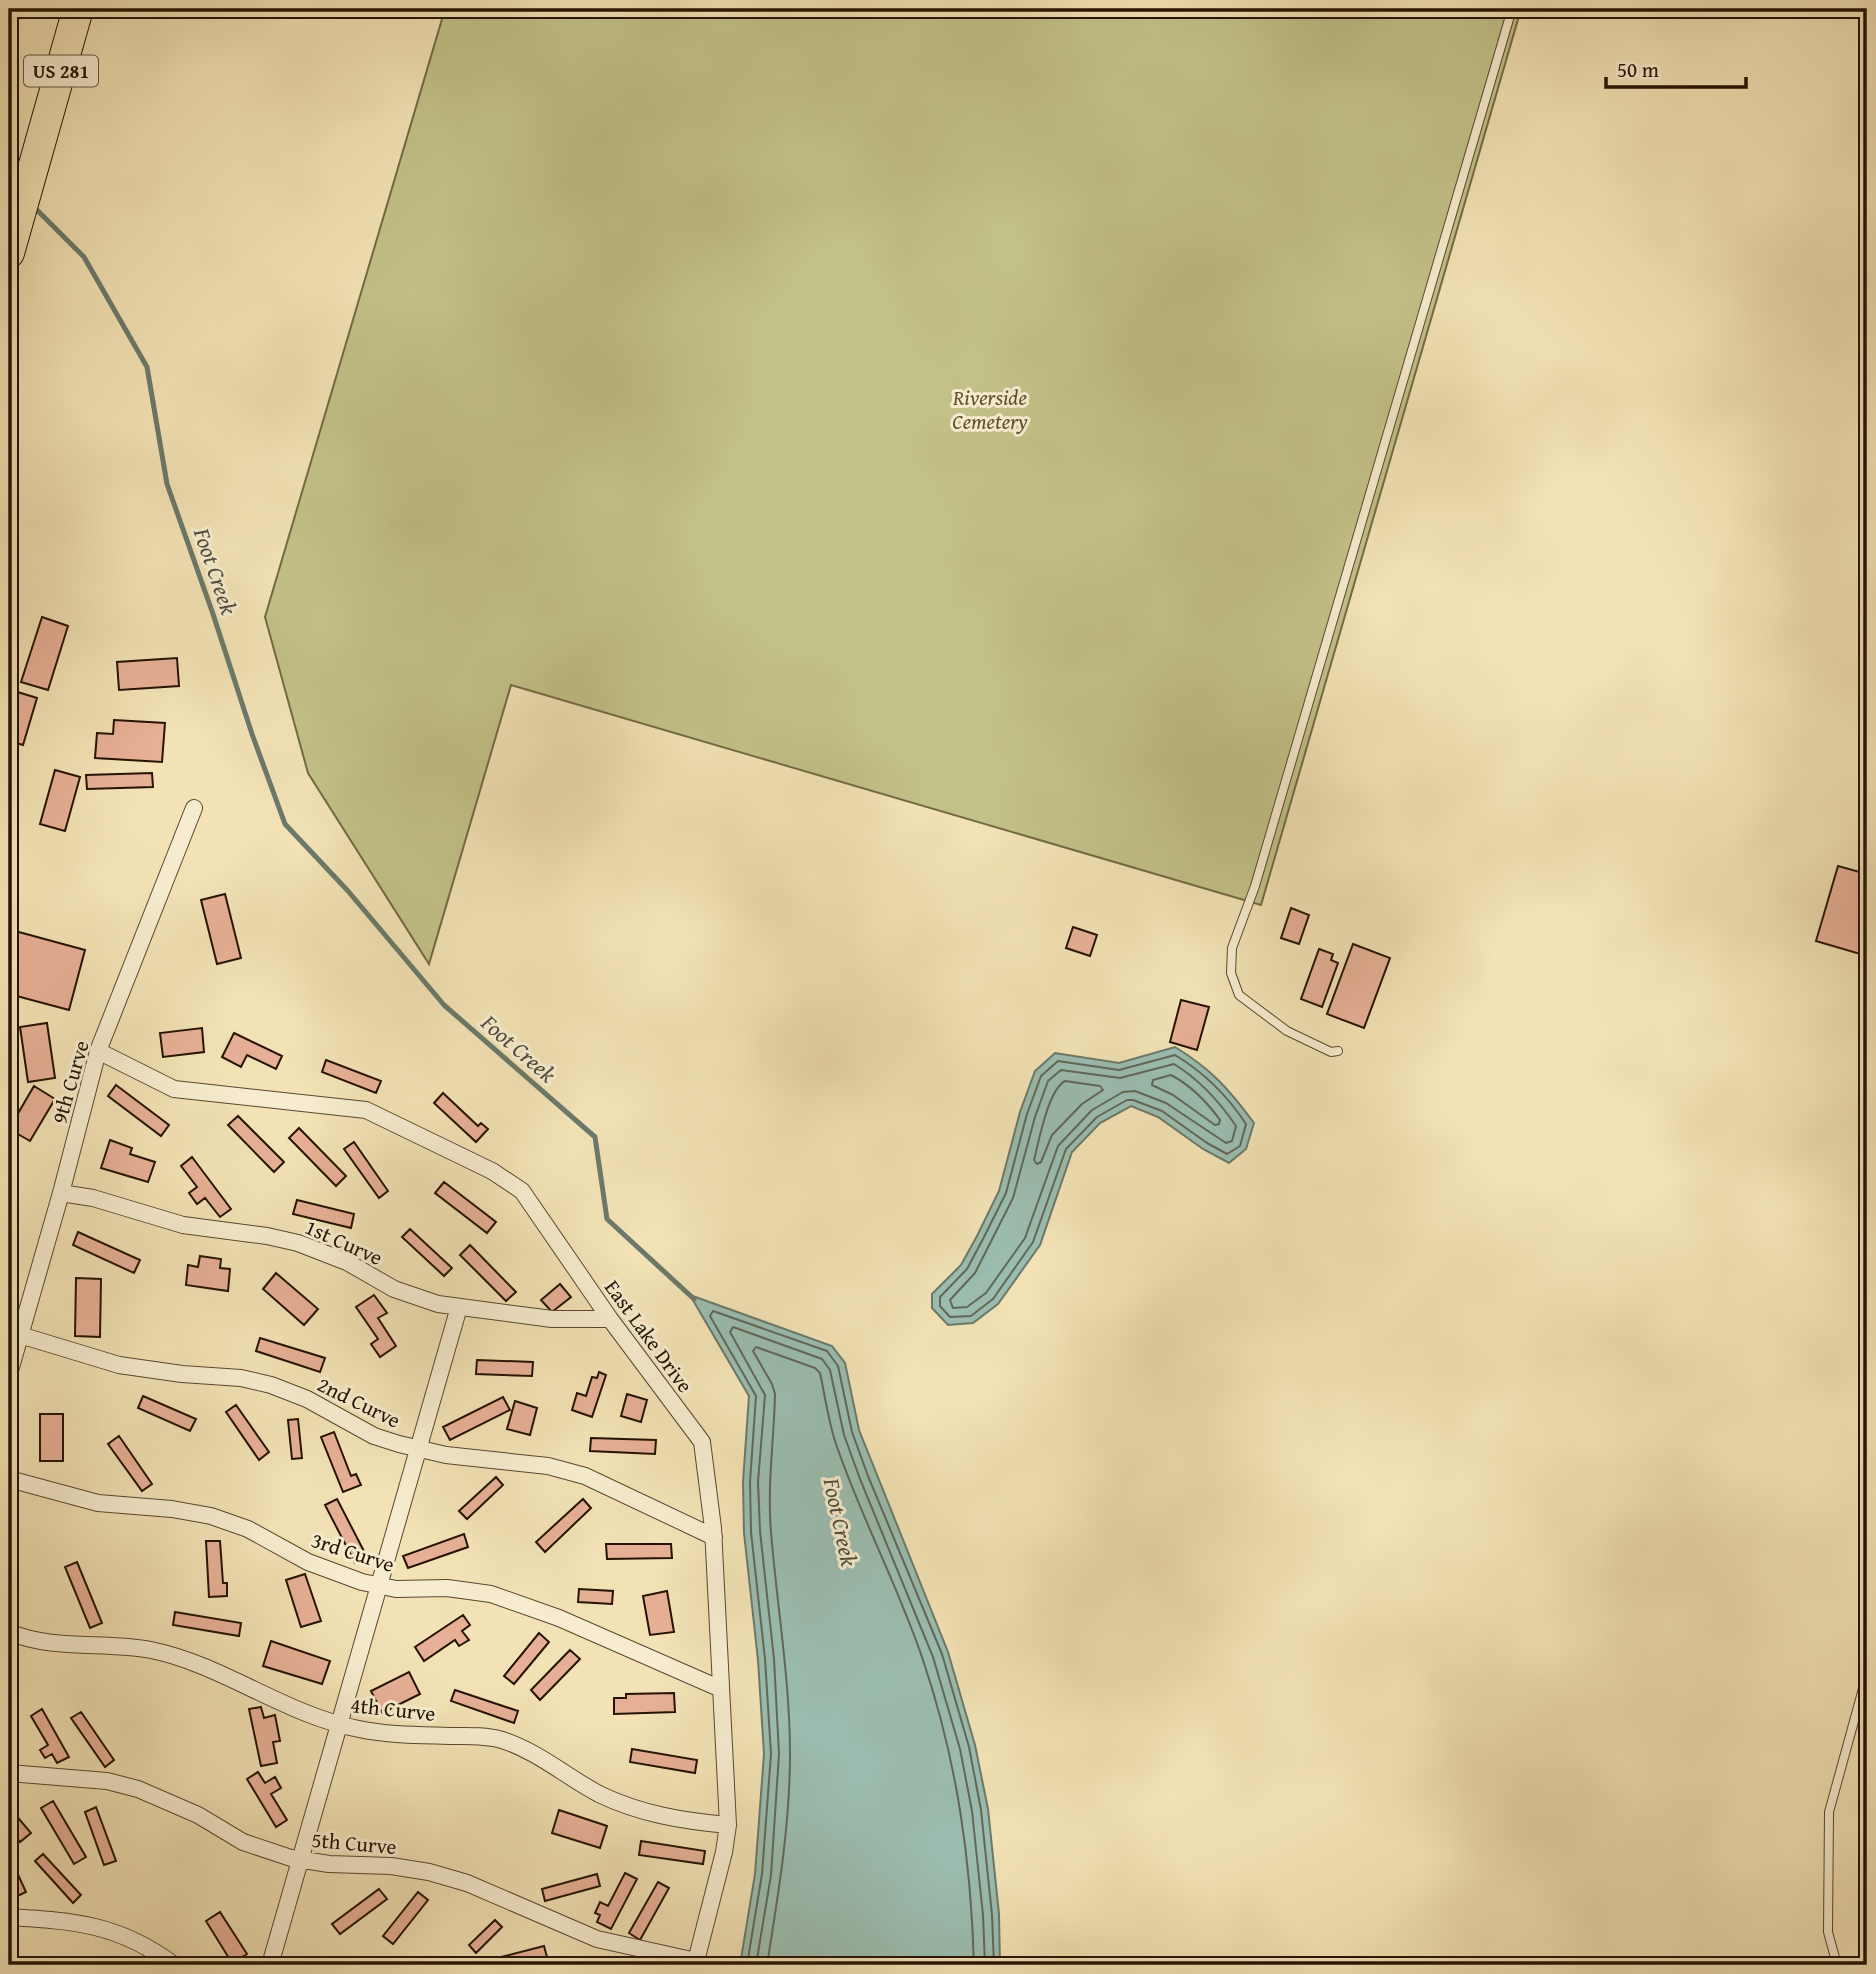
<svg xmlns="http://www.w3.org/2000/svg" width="1876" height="1974" font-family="'Gentium Book Plus',serif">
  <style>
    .green { fill: #c2c188; stroke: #736a44; stroke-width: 2 }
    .water { fill: #9bbdb0; stroke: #6b796a; stroke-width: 2 }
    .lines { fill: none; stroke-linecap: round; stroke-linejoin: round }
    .shore { stroke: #606858; stroke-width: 2 }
    .stream { stroke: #6b796a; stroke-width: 5 }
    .building { fill: #e7b096; stroke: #241301; stroke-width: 2 }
    .lane-casing { stroke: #58472e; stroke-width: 10 }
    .street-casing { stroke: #58472e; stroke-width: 18 }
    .highway-casing { stroke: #241301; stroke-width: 32 }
    .lane { stroke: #f7eccf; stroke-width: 8 }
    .street { stroke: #f7eccf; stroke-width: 16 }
    .highway { stroke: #f2e2b5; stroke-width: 30 }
    .labels { text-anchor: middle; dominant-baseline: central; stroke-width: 6; stroke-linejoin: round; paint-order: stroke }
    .shield { fill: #f7eccf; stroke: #63543f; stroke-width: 2 }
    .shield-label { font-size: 19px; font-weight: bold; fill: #241301 }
    .park-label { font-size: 21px; font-style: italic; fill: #5b5030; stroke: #f7eccf }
    .street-label { font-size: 21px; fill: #241301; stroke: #f7eccf }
    .water-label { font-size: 23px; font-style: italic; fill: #4e4e3e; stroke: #f7eccf }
  </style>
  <rect width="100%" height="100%" fill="#f2e2b5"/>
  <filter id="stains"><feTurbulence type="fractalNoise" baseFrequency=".00286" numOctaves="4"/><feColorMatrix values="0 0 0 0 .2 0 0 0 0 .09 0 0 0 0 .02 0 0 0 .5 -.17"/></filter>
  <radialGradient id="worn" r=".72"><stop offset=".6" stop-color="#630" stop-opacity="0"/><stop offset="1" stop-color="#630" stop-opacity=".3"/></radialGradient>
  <path class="green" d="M445,9H1521L1261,905L511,685L429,964L308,773L265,617Z"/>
  <path class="water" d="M1175,1047C1211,1069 1229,1089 1254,1123L1246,1149L1229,1163L1203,1149L1158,1117L1131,1106L1100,1123L1072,1152L1040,1245L998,1304L973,1323L948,1325L932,1308V1294L961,1265L977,1236L999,1191L1020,1112L1035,1071L1055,1053L1119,1063Z
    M690,1295L832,1346L845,1363L859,1430L948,1652L975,1745L988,1809L999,1914L1000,1965H740L755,1874L764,1754L758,1660L744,1533L743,1482L749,1396Z"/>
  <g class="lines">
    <path class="shore" d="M1175,1055C1205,1073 1227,1095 1246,1124L1240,1146L1227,1154L1207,1143L1162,1111L1133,1100H1127L1097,1117L1066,1149L1033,1242L993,1299L971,1316L950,1317L940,1306V1297L967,1269L983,1239L1006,1193L1027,1114L1041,1076L1058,1061L1119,1070Z
      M1174,1064C1200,1080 1219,1101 1236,1126L1232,1141L1226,1143L1166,1103L1135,1091L1123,1092L1092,1110L1058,1146L1025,1238L986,1293L967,1307L953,1308L950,1300L975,1273L1013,1198L1035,1117L1048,1081L1061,1070L1120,1078Z
      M1171,1075C1190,1085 1207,1102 1220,1120L1219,1124L1215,1125L1173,1095L1152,1085L1153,1080Z
      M1065,1081L1100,1086L1103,1090L1082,1104L1052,1135L1041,1162L1037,1164L1034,1160C1039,1141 1048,1090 1065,1081Z
      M747,1965L762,1874L771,1754L765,1659L751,1532L750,1482L756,1396L710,1316L713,1311L827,1351L838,1366L852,1432L868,1476L942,1654L969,1747L981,1810L992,1915L994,1965
      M756,1965L771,1875L779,1754L774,1659L760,1531L758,1482L765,1395L730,1332L733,1327L822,1359L830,1370L844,1435L860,1479L933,1657L960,1749L972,1811L983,1915L985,1965
      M767,1965C778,1896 790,1825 790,1754C790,1680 777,1606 771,1532C767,1486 774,1441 775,1394L772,1384L753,1351L756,1347L815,1368L820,1373C825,1396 828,1419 835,1441C860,1516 899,1587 924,1663C957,1762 971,1860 974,1965"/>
    <path class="stream" d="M33,206L84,257L147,367L167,484L213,614L252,734L285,824L348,891L444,1005L595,1137L607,1219L694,1299"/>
  </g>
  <path class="building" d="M42,617L68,626L48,690L21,682Z
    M177,658L179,686L119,690L117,662Z
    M11,690L37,698L23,745L9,741V697Z
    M114,720L165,723L162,762L95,758L97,733L113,734Z
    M55,770L80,777L65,831L40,824Z
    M152,773L153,787L87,789L86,775Z
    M1838,866L1867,874V956L1816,941Z
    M225,894L241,958L217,964L201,900Z
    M1291,908L1309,915L1299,944L1281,938Z
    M1073,927L1097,935L1090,956L1066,948Z
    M15,931L85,950L69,1010L9,994V955Z
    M1353,944L1390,958L1364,1028L1327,1014Z
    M1319,949L1333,954L1331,960L1338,963L1322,1007L1301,999Z
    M1181,1000L1209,1007L1197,1050L1170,1042Z
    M47,1023L55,1078L28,1082L20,1027Z
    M202,1028L204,1052L163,1057L160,1033Z
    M234,1033L282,1056L276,1069L247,1055L241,1067L222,1057Z
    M326,1060L381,1081L376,1093L322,1072Z
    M116,1085L169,1125L161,1136L108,1096Z
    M34,1086L55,1099L30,1141L9,1129Z
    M443,1093L478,1126L481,1123L488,1129L476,1142L434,1103Z
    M238,1116L284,1162L274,1172L228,1125Z
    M299,1128L346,1176L336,1186L289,1138Z
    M110,1140L132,1148L130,1154L155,1162L148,1182L101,1168Z
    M354,1142L388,1191L379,1198L344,1149Z
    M192,1157L231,1209L220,1217L205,1198L197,1204L189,1193L197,1187L181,1166Z
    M444,1182L496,1222L487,1233L435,1193Z
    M297,1200L354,1214L351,1228L293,1214Z
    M410,1229L452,1268L444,1276L402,1237Z
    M78,1232L140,1260L134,1273L73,1245Z
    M470,1245L516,1292L506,1301L460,1255Z
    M200,1256L221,1259L220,1268L230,1269L228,1291L186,1285L188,1265L198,1267Z
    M276,1273L318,1309L304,1325L263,1289Z
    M76,1278L101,1279L100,1337L75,1336Z
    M560,1284L571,1297L552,1312L541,1300Z
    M374,1295L387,1313L378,1318L396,1346L380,1357L371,1344L378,1339L356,1307Z
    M260,1338L325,1358L320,1372L256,1351Z
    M477,1360L533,1362L532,1376L476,1374Z
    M599,1372L606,1375L592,1417L572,1410L577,1393L586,1396L592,1377L597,1378Z
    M627,1394L647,1400L641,1422L621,1416Z
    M143,1396L196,1419L190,1431L138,1408Z
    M503,1397L510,1410L450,1440L443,1427Z
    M515,1401L537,1408L530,1435L507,1429Z
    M236,1405L269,1452L259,1460L226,1412Z
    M40,1414H63V1461H40Z
    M298,1419L302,1458L292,1459L288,1420Z
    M334,1432L351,1476L356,1474L361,1485L343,1492L321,1437Z
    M119,1436L152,1484L142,1491L108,1444Z
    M591,1438L656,1440L655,1454L590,1451Z
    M496,1477L503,1485L467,1519L459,1511Z
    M337,1499L367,1557L355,1563L325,1505Z
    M583,1499L591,1508L545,1552L536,1542Z
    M464,1534L468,1547L408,1568L403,1556Z
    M206,1541H220L223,1583H227V1596L209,1597Z
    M606,1544H671L672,1558L607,1559Z
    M77,1562L102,1623L90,1628L65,1567Z
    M305,1574L321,1621L301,1627L286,1580Z
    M579,1589L613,1591L612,1604L578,1602Z
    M667,1591L674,1632L650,1635L643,1596Z
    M175,1612L241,1623L239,1636L173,1625Z
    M463,1615L470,1625L462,1631L469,1640L459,1646L455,1640L424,1661L415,1647Z
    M539,1633L549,1642L514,1684L504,1676Z
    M271,1641L330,1661L322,1684L263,1666Z
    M570,1650L580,1659L540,1700L531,1690Z
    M409,1672L420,1694L382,1713L371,1691Z
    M455,1690L518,1711L514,1723L451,1701Z
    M674,1693L675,1712L614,1714V1698H626V1694Z
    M12,1701L18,1753L9,1754V1702Z
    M261,1707L264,1718L275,1715L280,1741L273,1742L277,1763L261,1766L249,1709Z
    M42,1709L69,1757L57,1763L52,1754L45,1758L40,1750L48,1745L31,1716Z
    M81,1712L114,1760L105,1767L71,1718Z
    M632,1749L697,1760L695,1773L630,1762Z
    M258,1772L265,1783L275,1777L281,1788L271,1794L287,1820L276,1827L247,1779Z
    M53,1801L86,1857L74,1864L41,1808Z
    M9,1807L31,1833L20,1842L9,1829Z
    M96,1807L116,1861L104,1865L85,1812Z
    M559,1810L607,1826L600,1848L552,1833Z
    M641,1841L705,1851L703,1864L639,1855Z
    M43,1854L81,1895L73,1903L35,1861Z
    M9,1855L26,1892L9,1900Z
    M625,1873L637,1879L611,1929L597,1922L600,1915L595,1913L600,1902L608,1906Z
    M597,1874L600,1886L545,1901L542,1889Z
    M658,1882L669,1888L640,1940L629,1933Z
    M379,1889L387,1899L340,1934L332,1924Z
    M418,1892L428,1900L393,1944L383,1936Z
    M220,1912L247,1954L232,1963L206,1921Z
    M495,1920L502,1927L476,1953L469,1945Z
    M544,1946L549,1964L533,1965V1962L523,1965H499L497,1958Z"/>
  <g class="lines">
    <g class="lane-casing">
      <path id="lane" d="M1338,1051L1331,1052L1287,1031L1239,995L1231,973L1232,948L1255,886L1512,9
        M1837,1965L1828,1932L1829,1812L1867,1674"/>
    </g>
    <g class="street-casing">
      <path id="street" d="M98,1051L174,1089L366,1110L492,1171L522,1191L610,1319L702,1442L713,1528L728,1825L724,1852L695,1965
        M61,1193L93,1198L183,1225L267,1236L298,1243L347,1262L394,1289L438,1304L552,1319H610
        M20,1335L119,1365L182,1374L241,1378L271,1385L307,1399L374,1436L399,1444L446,1455L548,1466L585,1476L714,1537
        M9,1374L61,1193L98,1051L194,808
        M9,1479L98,1503L172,1509L211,1516L248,1529L308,1562L362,1582L396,1589L447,1588L491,1594L559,1618L721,1689
        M9,1632C54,1651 104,1641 151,1650C224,1665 285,1715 359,1729C387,1735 419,1735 449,1736C466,1736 485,1735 502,1740C537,1751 567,1777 599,1794C640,1814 683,1821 728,1825
        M9,1773L107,1781L138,1789L198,1815L243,1842L291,1858L329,1864L391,1866L429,1872L467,1883L597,1939L696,1961
        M9,1917C75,1921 119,1924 174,1965
        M270,1965L459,1307"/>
    </g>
    <g class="highway-casing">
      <path id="highway" d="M9,253L78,9"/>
    </g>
    <use href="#lane" class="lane"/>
    <use href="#street" class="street"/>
    <use href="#highway" class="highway"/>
  </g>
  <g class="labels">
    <rect class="shield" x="24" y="55.5" width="74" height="31" rx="5"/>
    <g class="shield-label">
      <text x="61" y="71">US 281</text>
    </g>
    <g class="park-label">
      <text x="990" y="397">Riverside<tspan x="990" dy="24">Cemetery</tspan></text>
    </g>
    <g class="street-label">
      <text transform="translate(70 1082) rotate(-74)">9th Curve</text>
      <text transform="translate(344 1242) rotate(24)">1st Curve</text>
      <text transform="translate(649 1336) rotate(54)">East Lake Drive</text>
      <text transform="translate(359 1402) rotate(26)">2nd Curve</text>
      <text transform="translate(353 1552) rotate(18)">3rd Curve</text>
      <text transform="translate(393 1709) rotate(6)">4th Curve</text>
      <text transform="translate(354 1843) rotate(5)">5th Curve</text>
    </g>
    <g class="water-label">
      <text transform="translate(216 571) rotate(71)">Foot Creek</text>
      <text transform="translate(519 1048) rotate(41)">Foot Creek</text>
      <text transform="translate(841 1522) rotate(78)">Foot Creek</text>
    </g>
  </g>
  <rect width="1876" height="1974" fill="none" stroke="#f2e2b5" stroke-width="35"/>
  <rect x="10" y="10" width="1855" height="1953" fill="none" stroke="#241301" stroke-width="3.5"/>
  <rect x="18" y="18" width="1841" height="1939" fill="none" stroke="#241301" stroke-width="2"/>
  <path d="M1606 77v10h140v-10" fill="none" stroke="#241301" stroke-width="3.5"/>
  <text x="1617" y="77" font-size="21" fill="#241301" stroke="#f7eccf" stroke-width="5" paint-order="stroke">50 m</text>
  <rect width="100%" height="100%" filter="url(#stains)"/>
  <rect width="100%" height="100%" fill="url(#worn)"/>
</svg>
